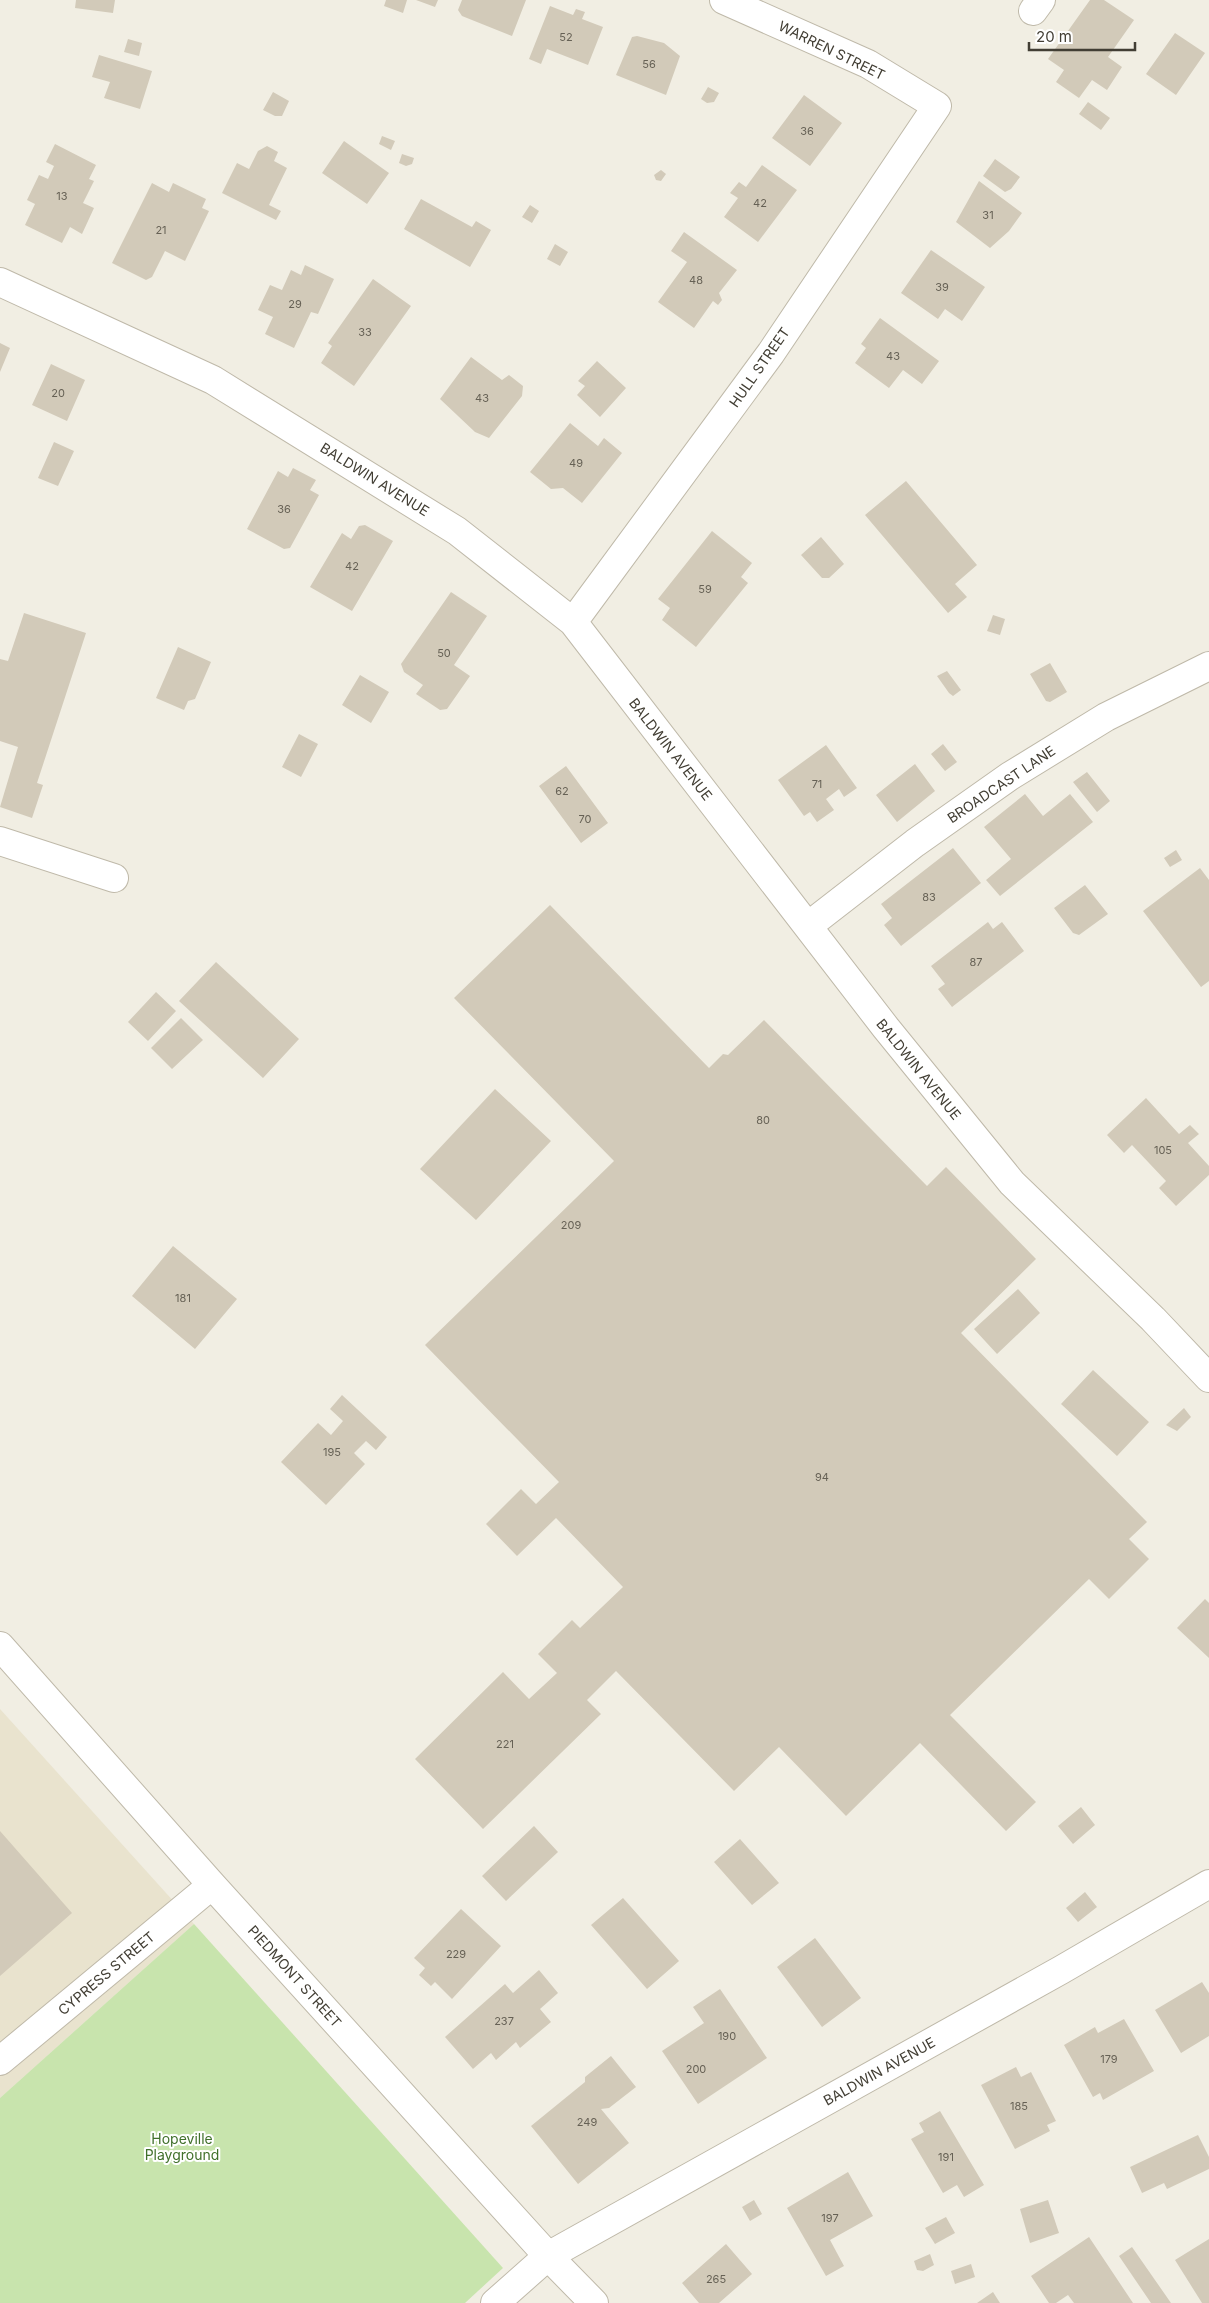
<svg xmlns="http://www.w3.org/2000/svg" width="1209" height="2303" font-family="Inter,sans-serif">
  <style>
    .education { fill: #e9e3ce }
    .green { fill: #c8e4ad }
    .building { fill: #d2cab9 }
    .lines { fill: none; stroke-linecap: round; stroke-linejoin: round }
    .minor-casing { stroke: #bfb9a9; stroke-width: 30 }
    .minor { stroke: #fff; stroke-width: 28 }
    .labels { text-anchor: middle; dominant-baseline: central; stroke-width: 4; stroke-linejoin: round; paint-order: stroke }
    .number-label { font-size: 11px; fill: #666155 }
    .street-label { font-size: 14px; fill: #423e34; stroke: #fff }
    .park-label { font-size: 14px; fill: #40702b; stroke: #fff }
  </style>
  <rect width="100%" height="100%" fill="#f1eee3"/>
  <path class="education" d="M0,1709L194,1924L0,2098Z"/>
  <path class="green" d="M194,1924L503,2268L465,2303H0V2098Z"/>
  <path class="building" d="M76,0H115L113,13L75,8Z
    M386,0H407L403,13L384,6Z
    M416,0H438L435,7Z
    M462,0H526L512,36L462,16L458,10Z
    M1090,0H1104L1134,20L1108,57L1122,67L1107,90L1092,80L1079,98L1056,82L1064,70L1048,59Z
    M550,6L573,15L576,9L585,12L582,19L603,27L588,65L547,49L541,64L529,59Z
    M1175,33L1205,53L1176,95L1146,74Z
    M637,36L664,43L680,56L666,95L616,75L632,37Z
    M128,39L142,43L139,56L124,52Z
    M99,55L152,71L140,109L104,98L110,82L92,77Z
    M708,87L719,93L714,102L707,103L701,99Z
    M273,92L289,101L282,116H275L263,110Z
    M804,95L842,123L810,166L772,138Z
    M1088,102L1110,118L1101,130L1079,114Z
    M382,136L395,141L391,150L379,144Z
    M344,141L389,173L367,204L322,173Z
    M55,144L96,165L89,179L94,181L83,203L94,208L82,234L70,227L62,243L25,225L35,204L27,200L39,175L48,179L54,166L46,162Z
    M267,146L278,152L274,161L287,168L269,205L281,211L276,220L222,193L237,163L249,169L258,151Z
    M402,154L414,158L412,164L406,166L399,163Z
    M995,159L1020,177L1011,189L1005,192L983,176Z
    M762,165L797,190L758,242L724,217L738,198L730,193L739,182L746,187Z
    M661,170L666,174L661,181L656,180L654,175Z
    M979,181L1022,213L1009,231L990,248L956,222Z
    M152,183L169,192L173,183L206,199L202,208L209,211L185,261L165,251L152,277L146,280L112,263Z
    M421,199L472,227L476,221L491,230L470,267L404,229Z
    M530,205L539,211L532,223L522,217Z
    M684,232L737,270L719,293L722,300L718,305L713,301L694,328L658,302L687,262L671,251Z
    M555,244L568,252L560,266L547,259Z
    M931,250L985,287L962,321L945,309L938,319L901,293Z
    M305,265L334,279L318,314L311,312L294,348L265,334L273,317L258,310L270,285L282,290L291,270L301,275Z
    M373,279L411,306L354,386L321,363L332,346L328,343Z
    M880,318L939,361L922,384L903,370L889,388L855,363L866,348L861,344Z
    M0,343L10,348L0,372Z
    M471,357L502,380L509,375L523,386L522,396L489,438L475,432L440,399Z
    M597,361L626,388L600,417L577,395L585,386L578,381Z
    M51,364L85,380L67,421L32,405Z
    M570,423L598,446L604,438L622,453L582,503L563,488L551,489L530,472Z
    M54,442L74,451L58,486L38,478Z
    M293,468L316,480L310,490L319,495L290,548L284,549L247,529L278,471L288,477Z
    M906,481L977,565L955,584L967,597L948,613L865,515Z
    M365,525L393,541L352,611L310,587L342,533L351,539L359,526Z
    M712,531L752,563L741,577L748,583L696,647L662,620L670,608L658,599Z
    M821,537L844,564L829,578H822L801,555Z
    M451,592L487,616L454,665L470,676L447,709L440,710L416,694L423,685L404,672L401,664Z
    M24,613L86,633L37,783L43,785L32,818L0,807L18,747L0,741V659L8,661Z
    M993,615L1005,619L1000,635L987,631Z
    M178,647L211,662L195,699L188,701L184,710L156,698Z
    M1050,663L1067,692L1050,702L1046,701L1030,674Z
    M947,671L961,690L953,696L949,693L937,676Z
    M360,675L389,692L371,723L342,705Z
    M299,734L318,744L301,777L282,767Z
    M943,744L957,762L945,771L931,754Z
    M826,745L857,788L844,797L839,789L826,799L834,810L817,822L810,812L804,816L778,780Z
    M915,764L935,791L897,822L876,795Z
    M566,766L608,823L581,843L539,786Z
    M1087,772L1110,801L1097,812L1073,782Z
    M1025,794L1043,816L1070,794L1093,822L1000,896L986,880L1011,859L984,827Z
    M953,848L981,883L901,946L884,925L892,918L881,904Z
    M1176,850L1182,860L1170,867L1164,858Z
    M1200,868L1209,880V981L1201,987L1143,911Z
    M1085,885L1108,914L1079,935L1073,933L1054,908Z
    M550,905L709,1068L723,1054L728,1055L764,1020L927,1186L946,1167L1036,1259L961,1333L1147,1522L1129,1539L1149,1559L1109,1599L1089,1579L950,1715L1036,1802L1006,1831L920,1743L846,1816L779,1747L734,1791L616,1671L587,1700L601,1714L483,1829L415,1759L503,1672L529,1699L557,1673L538,1654L572,1620L580,1628L623,1587L556,1518L517,1556L486,1524L521,1489L536,1504L559,1482L425,1345L614,1161L454,998Z
    M988,922L993,929L1002,922L1024,951L952,1007L938,989L945,984L931,966Z
    M216,962L299,1039L263,1078L179,1001Z
    M156,992L176,1011L148,1041L128,1022Z
    M181,1018L203,1040L172,1069L151,1048Z
    M495,1089L551,1141L476,1220L420,1169Z
    M1146,1098L1179,1134L1190,1125L1199,1134L1188,1143L1209,1166V1175L1176,1206L1159,1188L1166,1181L1132,1145L1124,1153L1107,1135Z
    M173,1246L237,1299L195,1349L132,1296Z
    M1018,1289L1040,1313L997,1354L974,1329Z
    M1093,1370L1149,1422L1117,1456L1061,1404Z
    M342,1395L387,1437L376,1450L366,1441L354,1453L365,1464L326,1505L281,1462L318,1423L331,1435L343,1421L330,1409Z
    M1184,1408L1191,1417L1177,1431L1166,1425Z
    M1205,1599L1209,1603V1658L1177,1628Z
    M1081,1807L1095,1825L1073,1844L1058,1826Z
    M534,1826L558,1852L506,1901L482,1876Z
    M0,1831L72,1913L0,1976Z
    M740,1839L779,1883L752,1905L714,1862Z
    M1085,1892L1097,1907L1078,1922L1066,1908Z
    M623,1898L679,1961L647,1989L591,1925Z
    M461,1909L501,1946L452,1999L435,1982L431,1986L419,1975L425,1968L414,1958Z
    M815,1938L861,1998L822,2027L777,1967Z
    M539,1970L558,1993L540,2009L551,2022L520,2048L516,2042L496,2060L491,2053L473,2069L445,2037L505,1984L513,1993Z
    M1202,1982L1209,1993V2036L1181,2053L1155,2010Z
    M720,1989L767,2058L698,2104L662,2051L704,2023L693,2007Z
    M1124,2019L1154,2071L1103,2100L1100,2093L1093,2097L1064,2045L1095,2027L1098,2033Z
    M611,2056L636,2087L609,2108L601,2109L629,2143L578,2184L531,2126L585,2082V2077Z
    M1016,2067L1021,2077L1031,2072L1056,2121L1047,2125L1050,2131L1015,2149L981,2085Z
    M940,2111L984,2185L964,2197L957,2185L943,2193L911,2139L924,2132L919,2123Z
    M1198,2135L1209,2157V2169L1167,2189L1164,2183L1142,2193L1130,2167Z
    M848,2172L873,2216L830,2240L844,2266L826,2276L787,2208Z
    M754,2200L762,2214L750,2221L742,2207Z
    M1048,2200L1059,2233L1030,2243L1020,2209Z
    M946,2217L955,2233L935,2244L925,2228Z
    M1089,2237L1133,2303H1074L1068,2295L1056,2303H1049L1031,2276Z
    M1209,2239V2303H1202L1175,2260Z
    M726,2244L752,2274L719,2303H699L682,2283Z
    M1132,2247L1171,2303H1151L1119,2256Z
    M930,2254L934,2265L923,2271L917,2270L914,2261Z
    M971,2264L975,2277L955,2284L951,2271Z
    M993,2292L1000,2303H977Z"/>
  <g class="lines">
    <g class="minor-casing">
      <path id="minor" d="M1033,11L1041,0
        M0,282L213,380L457,531L573,622L886,1028L1012,1183L1153,1319L1209,1378
        M573,622L771,353L937,106L868,64L724,0
        M0,841L114,878
        M808,926L915,843L1010,776L1106,717L1209,666
        M0,1646L212,1885L548,2256L594,2303
        M0,2061L212,1885
        M495,2303L548,2256L1061,1970L1209,1884"/>
    </g>
    <use href="#minor" class="minor"/>
  </g>
  <g class="labels">
    <g class="number-label">
      <text x="566" y="37">52</text>
      <text x="649" y="64">56</text>
      <text x="807" y="131">36</text>
      <text x="62" y="196">13</text>
      <text x="760" y="203">42</text>
      <text x="988" y="215">31</text>
      <text x="161" y="230">21</text>
      <text x="696" y="280">48</text>
      <text x="942" y="287">39</text>
      <text x="295" y="304">29</text>
      <text x="365" y="332">33</text>
      <text x="893" y="356">43</text>
      <text x="58" y="393">20</text>
      <text x="482" y="398">43</text>
      <text x="576" y="463">49</text>
      <text x="284" y="509">36</text>
      <text x="352" y="566">42</text>
      <text x="705" y="589">59</text>
      <text x="444" y="653">50</text>
      <text x="817" y="784">71</text>
      <text x="562" y="791">62</text>
      <text x="585" y="819">70</text>
      <text x="929" y="897">83</text>
      <text x="976" y="962">87</text>
      <text x="763" y="1120">80</text>
      <text x="1163" y="1150">105</text>
      <text x="571" y="1225">209</text>
      <text x="183" y="1298">181</text>
      <text x="332" y="1452">195</text>
      <text x="822" y="1477">94</text>
      <text x="505" y="1744">221</text>
      <text x="456" y="1954">229</text>
      <text x="504" y="2021">237</text>
      <text x="727" y="2036">190</text>
      <text x="1109" y="2059">179</text>
      <text x="696" y="2069">200</text>
      <text x="1019" y="2106">185</text>
      <text x="587" y="2122">249</text>
      <text x="946" y="2157">191</text>
      <text x="830" y="2218">197</text>
      <text x="716" y="2279">265</text>
    </g>
    <g class="street-label">
      <text transform="translate(832 50) rotate(26)">WARREN STREET</text>
      <text transform="translate(759 367) rotate(-55)">HULL STREET</text>
      <text transform="translate(375 479) rotate(32)">BALDWIN AVENUE</text>
      <text transform="translate(671 749) rotate(52)">BALDWIN AVENUE</text>
      <text transform="translate(1001 784) rotate(-34)">BROADCAST LANE</text>
      <text transform="translate(919 1069) rotate(51)">BALDWIN AVENUE</text>
      <text transform="translate(106 1973) rotate(-40)">CYPRESS STREET</text>
      <text transform="translate(295 1976) rotate(48)">PIEDMONT STREET</text>
      <text transform="translate(879 2071) rotate(-29)">BALDWIN AVENUE</text>
    </g>
    <g class="park-label">
      <text x="182" y="2138">Hopeville<tspan x="182" dy="16">Playground</tspan></text>
    </g>
  </g>
  <path d="M1029 42v8h106v-8" fill="none" stroke="#423e34" stroke-width="2.5"/>
  <text x="1036" y="42" font-size="15" fill="#423e34" stroke="#ffffff" stroke-width="4" paint-order="stroke">20 m</text>
</svg>
